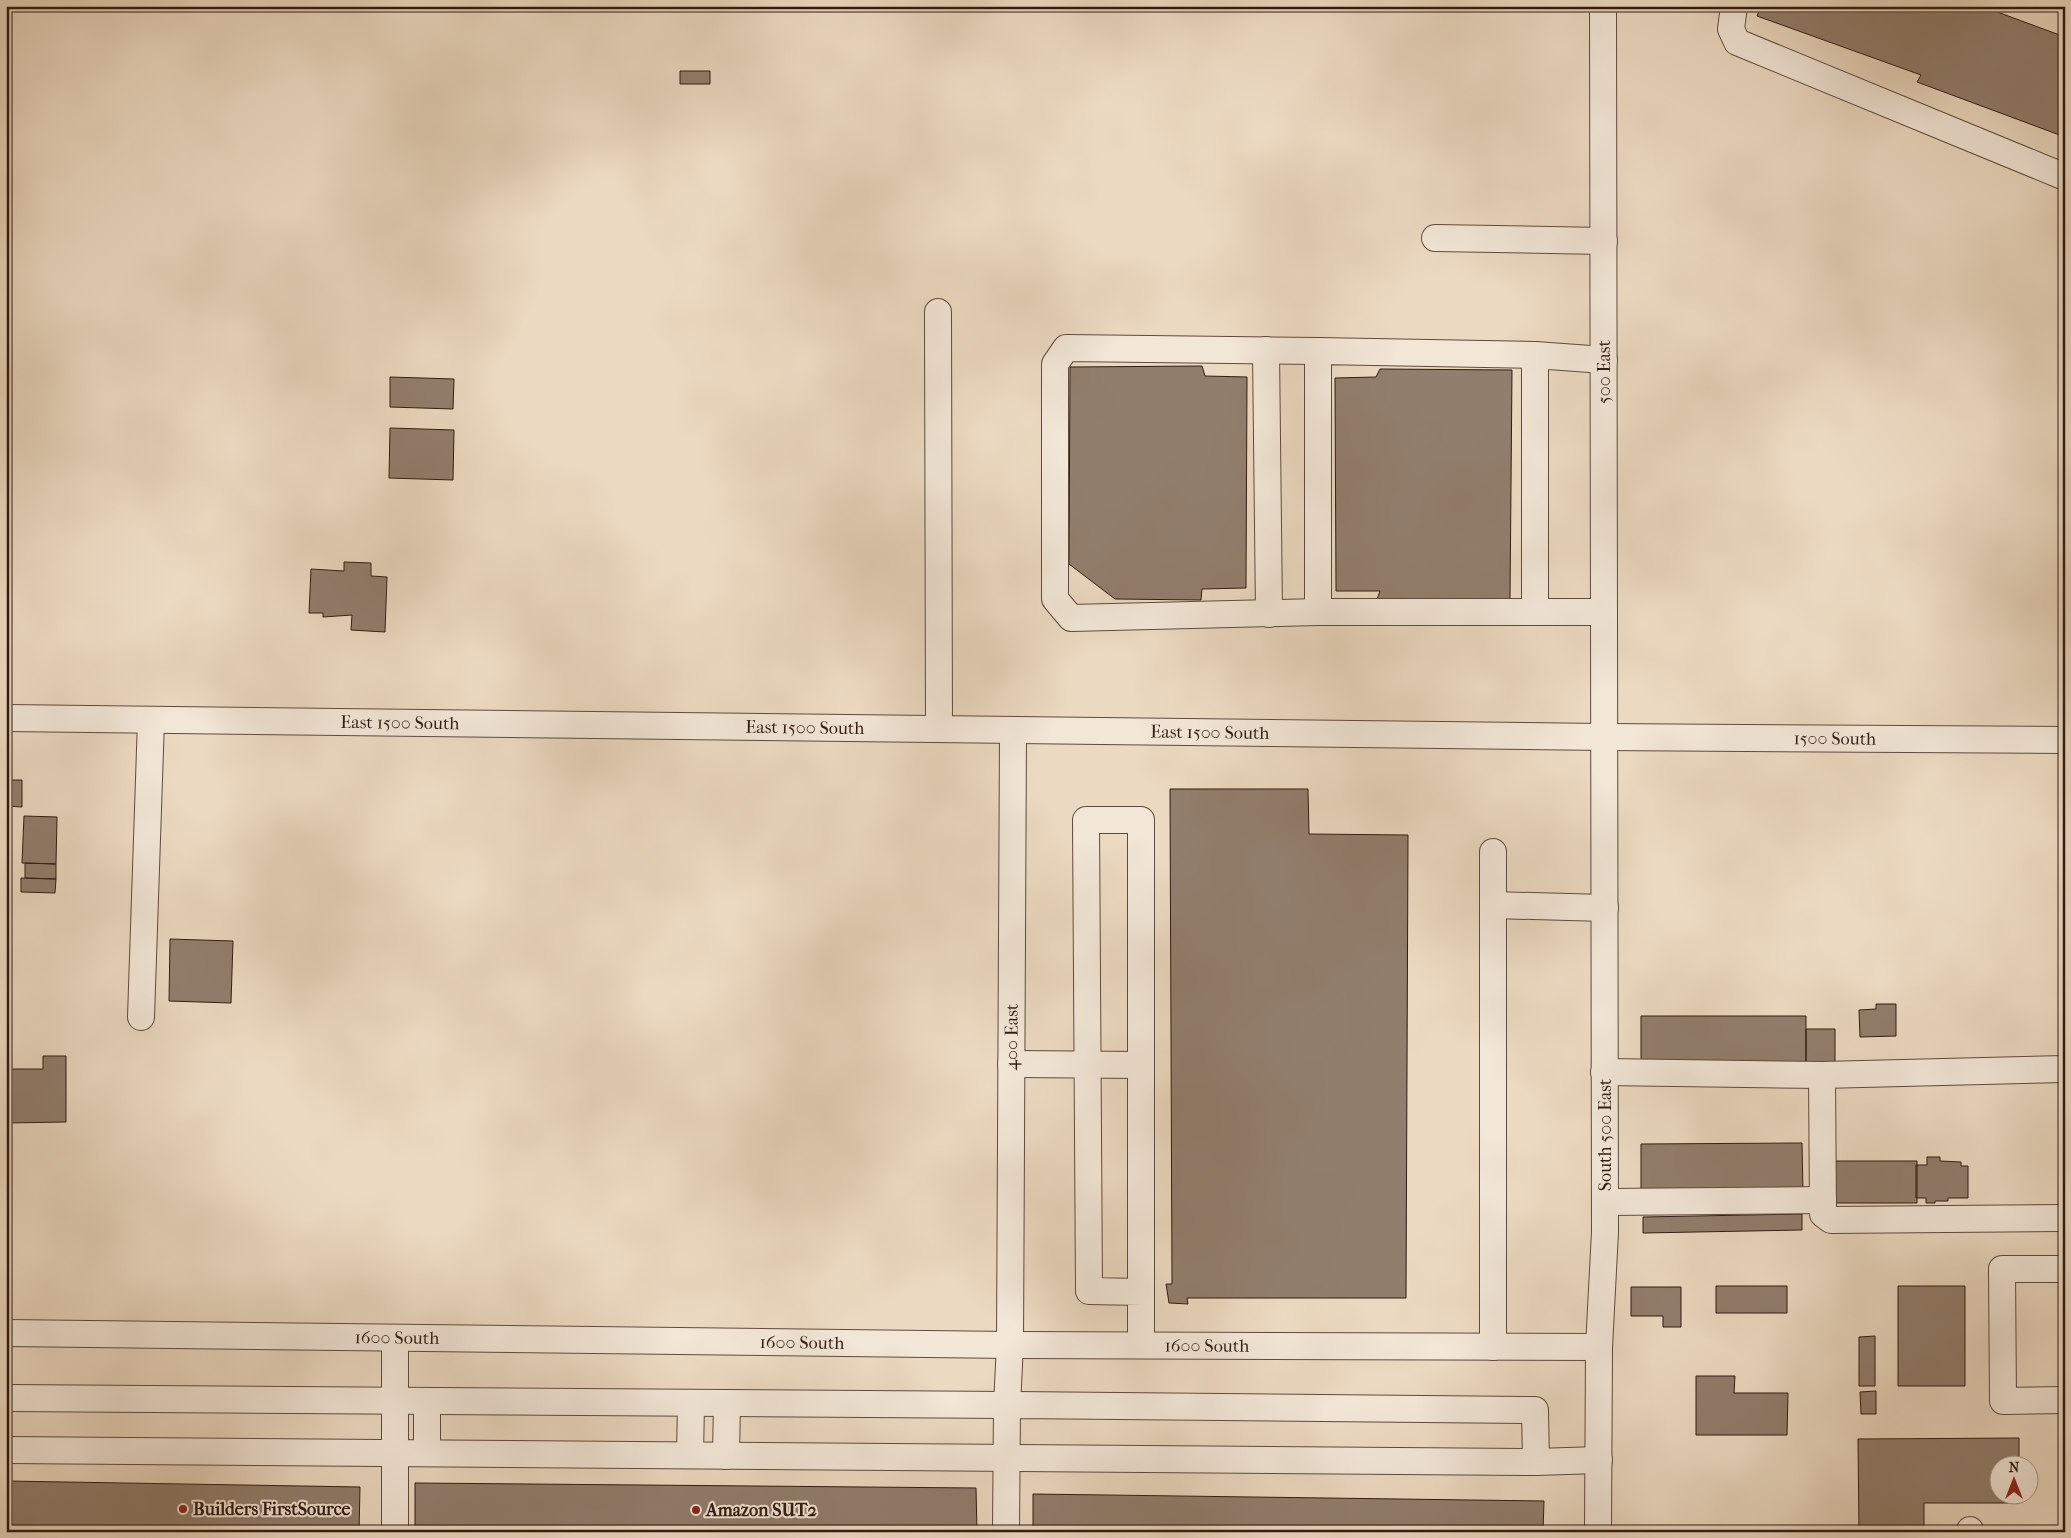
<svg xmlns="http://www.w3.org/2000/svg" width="2071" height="1538" font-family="'IM FELL French Canon',serif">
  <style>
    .building { fill: #917e6d; stroke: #301b12 }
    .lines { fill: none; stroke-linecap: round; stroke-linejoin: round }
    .minor-casing { stroke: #5f4a3e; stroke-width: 28 }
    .minor { stroke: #f2e6d7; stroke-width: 26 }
    .poi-dot { fill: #8f2418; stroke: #f2e6d7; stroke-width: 2 }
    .labels { text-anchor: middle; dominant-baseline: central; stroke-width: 4; stroke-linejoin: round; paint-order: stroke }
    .street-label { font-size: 18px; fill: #301b12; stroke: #f2e6d7 }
    .poi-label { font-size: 18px; font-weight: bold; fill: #301b12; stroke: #f2e6d7; text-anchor: start }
  </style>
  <rect width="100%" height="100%" fill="#ebd9c1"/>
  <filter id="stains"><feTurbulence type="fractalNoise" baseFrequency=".004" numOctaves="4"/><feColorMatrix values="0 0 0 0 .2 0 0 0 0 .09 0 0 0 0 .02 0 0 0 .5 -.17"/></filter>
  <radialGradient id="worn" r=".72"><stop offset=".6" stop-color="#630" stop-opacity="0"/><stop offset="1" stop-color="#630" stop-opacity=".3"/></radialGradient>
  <path class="building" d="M1761,6H1981L2065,37V137L1917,82L1921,75L1757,16Z
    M680,71H710V84H680Z
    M1202,366L1205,376L1247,377L1246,588L1202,589L1201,600L1115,599L1069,564L1070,367Z
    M1380,369L1512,370L1510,599H1377L1380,591H1336L1335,378L1376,377Z
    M390,377L454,379L453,409L390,407Z
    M390,428L454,430L453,480L389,478Z
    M344,562L371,563V576L387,577L385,632L351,630L352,615L323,617V613H309L311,569L344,571Z
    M6,780H22V807L6,806Z
    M1170,789H1308L1309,834L1408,835L1406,1298H1187L1188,1304L1169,1303L1166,1284H1172Z
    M24,816L57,817L56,864L22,863Z
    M25,863L56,864V879L25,878Z
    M21,878L56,879L55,893L21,892Z
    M170,939L233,941L231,1003L169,1001Z
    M1876,1004H1896V1036L1860,1037L1859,1010L1876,1009Z
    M1641,1016H1806V1062L1641,1064Z
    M1806,1029H1835V1062H1806Z
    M43,1056H66V1122L6,1123V1069H43Z
    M1802,1143L1803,1193L1641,1194V1144Z
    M1927,1157H1940V1161L1961,1162V1166H1968V1198H1948V1201H1935V1203H1926V1198H1916V1165H1927Z
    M1835,1161H1917V1203H1835Z
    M1802,1214V1230L1643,1233V1217Z
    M1716,1286H1787V1313H1716Z
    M1898,1286H1965V1386H1898Z
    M1631,1287H1681V1327H1663V1316H1631Z
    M1875,1336V1386H1859V1337Z
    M1696,1376H1735L1734,1393H1788L1787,1435H1696Z
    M1876,1391V1414H1861L1860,1392Z
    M2019,1438V1466H1998V1496H2019V1503H1924V1532H1859L1858,1439Z
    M6,1481L360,1487L359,1532H6Z
    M415,1483L976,1488L977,1532H415Z
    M1033,1494L1544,1501L1543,1532H1033Z"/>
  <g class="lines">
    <g class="minor-casing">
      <g id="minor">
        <path d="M1734,6L1731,29L1737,42L2065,177"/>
        <path d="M1435,238L1604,241"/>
        <path d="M938,312L939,729"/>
        <path d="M1266,350L1269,614"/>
        <path d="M1535,355L1318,351V612H1535"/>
        <path d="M1604,360L1535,355V612H1604"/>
        <path d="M1318,612L1071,618L1055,599V364L1066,348L1318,351"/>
        <path id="s1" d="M6,718L1604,737L2065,740"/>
        <path d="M1493,852V1347"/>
        <path d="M1493,905L1605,908"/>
        <path d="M141,1017L151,720"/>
        <path d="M1011,1064L1141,1065"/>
        <path d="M2065,1069L1822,1075L1823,1214L1831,1220L2065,1218"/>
        <path d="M1604,1072L1822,1075"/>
        <path d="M1605,1202L1823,1200"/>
        <path d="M2065,1269H2002L2003,1401L2065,1400"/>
        <path d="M1141,1292L1089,1291L1086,820H1141C1141,995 1141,1170 1141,1345"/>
        <path id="s2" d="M6,1333L1010,1345L1599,1347"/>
        <path id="s3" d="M6,1398L1007,1405L1010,1345L1013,731"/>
        <path d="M427,1401V1453"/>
        <path d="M6,1450L1536,1462"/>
        <path d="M690,1455L691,1403"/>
        <path d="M726,1456L727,1403"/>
        <path d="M1970,1530V1532"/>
        <path d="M395,1532V1338"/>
        <path d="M1006,1532L1007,1405L1535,1410L1536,1462L1599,1460"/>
        <path d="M1598,1532L1599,1347L1605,1232L1603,6"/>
      </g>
    </g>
    <use href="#minor" class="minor"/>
  </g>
  <g class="poi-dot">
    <circle cx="183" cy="1509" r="5"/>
    <circle cx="696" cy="1510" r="5"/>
  </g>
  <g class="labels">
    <g class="street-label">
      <text transform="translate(1604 372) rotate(-90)">500 East</text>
      <text stroke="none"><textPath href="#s1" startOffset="394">East 1500 South</textPath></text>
      <text stroke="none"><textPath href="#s1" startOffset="799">East 1500 South</textPath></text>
      <text stroke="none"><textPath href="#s1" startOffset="1204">East 1500 South</textPath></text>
      <text stroke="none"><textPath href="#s1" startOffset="1829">1500 South</textPath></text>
      <text stroke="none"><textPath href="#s3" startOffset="1369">400 East</textPath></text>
      <text transform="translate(1605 1135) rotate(-90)">South 500 East</text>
      <text stroke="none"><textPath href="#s2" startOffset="391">1600 South</textPath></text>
      <text stroke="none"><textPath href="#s2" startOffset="796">1600 South</textPath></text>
      <text stroke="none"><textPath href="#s2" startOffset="1201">1600 South</textPath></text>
    </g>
    <g class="poi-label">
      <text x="193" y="1509">Builders FirstSource</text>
      <text x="706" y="1510">Amazon SUT2</text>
    </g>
  </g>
  <rect width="2071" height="1538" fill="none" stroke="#ebd9c1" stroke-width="25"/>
  <rect x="8" y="8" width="2056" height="1523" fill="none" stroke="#301b12" stroke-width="2.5"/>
  <rect x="12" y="12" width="2046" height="1513" fill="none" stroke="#301b12"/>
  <g transform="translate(2014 1480)"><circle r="24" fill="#f2e6d7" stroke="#a49588"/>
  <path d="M0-4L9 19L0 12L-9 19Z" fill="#8f2418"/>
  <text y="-8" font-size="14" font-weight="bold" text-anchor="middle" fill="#301b12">N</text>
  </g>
  <rect width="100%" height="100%" filter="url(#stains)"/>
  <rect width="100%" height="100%" fill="url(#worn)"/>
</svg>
